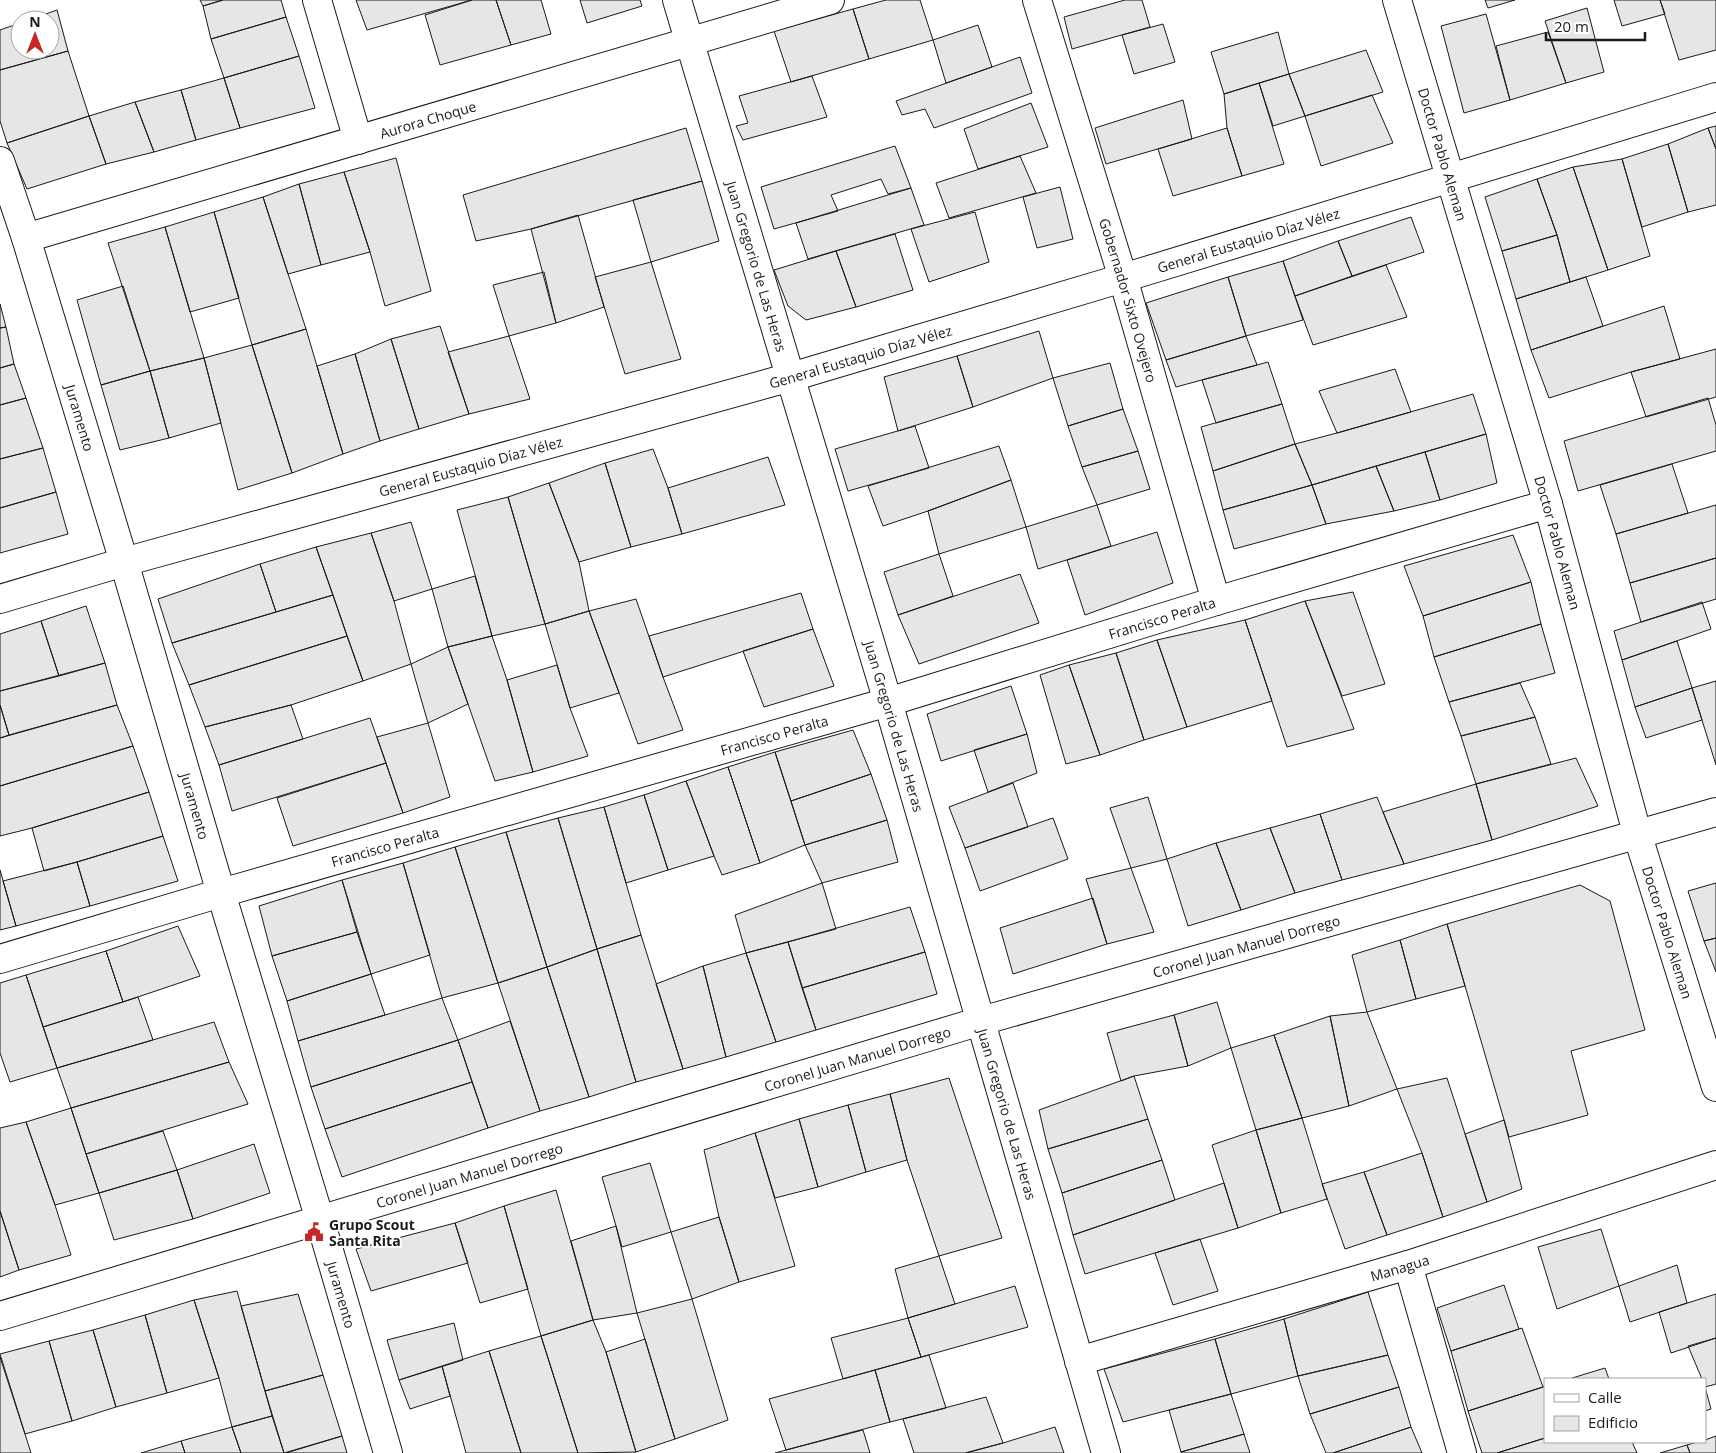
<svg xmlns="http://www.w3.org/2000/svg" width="1716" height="1453" font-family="'Open Sans',sans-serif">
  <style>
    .building { fill: #e6e6e6; stroke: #1a1a1a }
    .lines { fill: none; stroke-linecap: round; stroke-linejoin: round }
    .street-casing { stroke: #1a1a1a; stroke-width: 30 }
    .secondary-casing { stroke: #1a1a1a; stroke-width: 30 }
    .street { stroke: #fff; stroke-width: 28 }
    .secondary { stroke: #fff; stroke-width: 28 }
    .labels { text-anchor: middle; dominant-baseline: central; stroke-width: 4; stroke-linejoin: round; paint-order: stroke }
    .street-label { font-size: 14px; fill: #1a1a1a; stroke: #fff }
    .poi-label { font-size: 14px; font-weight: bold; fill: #1a1a1a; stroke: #fff; text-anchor: start }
  </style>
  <rect width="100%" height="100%" fill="#fff"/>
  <path class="building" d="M200,0H223L203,6Z
    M223,0H281L286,17L211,39L203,6Z
    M356,0H472L367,30Z
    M472,0H496L511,45L440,65L425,15Z
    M496,0H541L551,34L511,45Z
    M580,0H640L642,6L587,23Z
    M886,0H920L933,40L869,59L853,9Z
    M1125,0H1142L1150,27L1072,49L1064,17Z
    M1485,0H1515L1488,8Z
    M1614,0H1660L1665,14L1622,26Z
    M1660,0H1716V50L1679,60Z
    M1587,8L1604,72L1566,83L1545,21Z
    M853,9L869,59L791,82L774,31Z
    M57,10L68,51L0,70V30L20,23V50H50V20H29Z
    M1486,14L1510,100L1464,113L1441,26Z
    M286,17L299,56L224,78L211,39Z
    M1163,24L1175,62L1134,74L1122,35Z
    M978,25L992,67L946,83L933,40Z
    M1278,32L1289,74L1224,94L1211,52Z
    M1548,32L1566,83L1510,100L1496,46Z
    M1366,50L1383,92L1305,116L1289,74Z
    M68,51L89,116L7,143L0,121V70Z
    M299,56L315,108L240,128L224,78Z
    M1020,57L1032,93L934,128L925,109L902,115L896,101Z
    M1289,74L1305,116L1273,126L1259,83Z
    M812,76L827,117L743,140L736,126L748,123L739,96Z
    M224,78L240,128L196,140L181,90Z
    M1259,83L1284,164L1242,176L1227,128L1224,94Z
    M181,90L196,140L154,152L135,102Z
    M1372,95L1393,143L1321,166L1305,116Z
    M1183,100L1192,139L1106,164L1095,128Z
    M135,102L154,152L106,164L89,116Z
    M1031,103L1048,147L978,169L964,129Z
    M89,116L106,164L27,189L7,143Z
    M1716,126V149L1708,128Z
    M686,128L702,181L531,229L476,241L463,195Z
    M1227,128L1242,176L1173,196L1158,149Z
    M1708,128L1716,149V205L1688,212L1668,144Z
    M1668,144L1688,212L1642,227L1622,159Z
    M895,146L911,188L888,194L881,179L831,195L838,211L774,229L761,187Z
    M1020,156L1036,193L949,218L936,183Z
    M396,158L431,291L385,306L370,252L344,172Z
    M1622,159L1650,256L1608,270L1573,167Z
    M1573,167L1608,270L1570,282L1557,235L1537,179Z
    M344,172L370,252L321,265L299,184Z
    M1537,179L1557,235L1502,251L1485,197Z
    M702,181L719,241L651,262L633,200Z
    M299,184L321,265L288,274L263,197Z
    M1060,187L1073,239L1037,248L1023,197Z
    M911,188L924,225L808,259L796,223Z
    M263,197L306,329L252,345L214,212Z
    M214,212L239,298L190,312L165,227Z
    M975,212L989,262L929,282L911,229Z
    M578,215L604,307L556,323L531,229Z
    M1411,217L1424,252L1352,276L1338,241Z
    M165,227L204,358L150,371L108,243Z
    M895,234L913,290L856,307L836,251Z
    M1557,235L1570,282L1516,299L1502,251Z
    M1338,241L1352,276L1295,296L1283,261Z
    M836,251L856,307L806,320L788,306L774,270Z
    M1283,261L1303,320L1246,336L1228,277Z
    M651,262L681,359L625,374L595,277Z
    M1386,265L1407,317L1313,345L1295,296Z
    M544,272L556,323L509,336L493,285Z
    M1228,277L1246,336L1166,360L1146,303Z
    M1586,277L1603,326L1531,350L1516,299Z
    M123,286L150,371L101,385L77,300Z
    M0,304L6,327L0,328Z
    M1664,306L1680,359L1631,372L1549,398L1531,350Z
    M440,326L469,414L419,429L391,339Z
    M6,327L14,364L0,368V328Z
    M306,329L343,454L292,473L252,345Z
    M1039,331L1053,378L973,407L957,356Z
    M509,336L530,399L469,414L448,352Z
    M1246,336L1257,365L1176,387L1166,360Z
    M391,339L419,429L380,441L355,354Z
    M252,345L292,473L238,490L204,358Z
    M1716,349V397L1646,417L1631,372Z
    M355,354L380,441L343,454L317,366Z
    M957,356L973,407L898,431L884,377Z
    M204,358L221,423L169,438L150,371Z
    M1268,362L1282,404L1216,423L1202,380Z
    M1110,363L1123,409L1068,426L1053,378Z
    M14,364L26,398L0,405V368Z
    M1395,369L1411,412L1337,433L1319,391Z
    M150,371L169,438L120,450L101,385Z
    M1473,394L1486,434L1312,485L1295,444L1337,433Z
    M26,398L43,448L0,459V405Z
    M1708,398L1716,425V451L1578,491L1564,441Z
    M1282,404L1295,444L1213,471L1201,427Z
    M1123,409L1138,451L1082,467L1068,426Z
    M915,426L929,468L848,491L835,449Z
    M1486,434L1497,483L1440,500L1425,452Z
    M1295,444L1312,485L1223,510L1213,471Z
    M999,446L1011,480L928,511L883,526L868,486Z
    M43,448L56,492L0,508V459Z
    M653,449L668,488L682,534L631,547L605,463Z
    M1138,451L1150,489L1097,505L1082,467Z
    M1425,452L1440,500L1394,511L1376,466Z
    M768,457L785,505L682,534L668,488Z
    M605,463L631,547L579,562L549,483Z
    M1672,464L1688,513L1616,534L1600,485Z
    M1376,466L1394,511L1326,524L1312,485Z
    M1011,480L1026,527L939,554L928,511Z
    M549,483L579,562L589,611L545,624L508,497Z
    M1312,485L1326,524L1234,549L1223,510Z
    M56,492L68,534L0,553V508Z
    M508,497L545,624L492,636L457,510Z
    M1097,505L1111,546L1038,569L1026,527Z
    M1716,505V558L1630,583L1616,534Z
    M411,522L432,589L394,601L371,533Z
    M1157,532L1173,583L1085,615L1067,560Z
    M371,533L394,601L411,664L363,681L316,547Z
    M1513,535L1531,582L1423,616L1404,566Z
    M316,547L333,595L276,612L260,564Z
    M939,554L953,596L898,615L884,572Z
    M1716,558V599L1641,622L1630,583Z
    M260,564L276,612L172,643L158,599Z
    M1020,574L1039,623L919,664L898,615Z
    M475,576L492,636L448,647L432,589Z
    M1531,582L1541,624L1434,657L1423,616Z
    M1353,592L1385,684L1342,696L1305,601Z
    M801,593L813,629L663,677L649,636Z
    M333,595L347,636L189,685L172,643Z
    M636,599L663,677L683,730L638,744L589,611Z
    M1305,601L1354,729L1287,747L1245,620Z
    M1702,602L1711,629L1622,660L1614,631Z
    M86,606L105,663L59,676L41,621Z
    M589,611L619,693L570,708L545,624Z
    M1245,620L1272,701L1187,727L1157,640Z
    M41,621L59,676L0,691V634Z
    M1541,624L1555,673L1449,702L1434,657Z
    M813,629L834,686L764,707L743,651Z
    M347,636L363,681L291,705L205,727L189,685Z
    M492,636L507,680L533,772L495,781L448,647Z
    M1157,640L1187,727L1144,740L1116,653Z
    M1677,641L1692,688L1635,707L1622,660Z
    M448,647L468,704L428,723L411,664Z
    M1116,653L1144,740L1100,755L1069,665Z
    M105,663L117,705L9,735L0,705V691Z
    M557,665L570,708L588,756L533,772L507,680Z
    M1069,665L1100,755L1066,764L1040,675Z
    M1716,681V765L1692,688Z
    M1520,683L1535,717L1461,736L1449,702Z
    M1011,686L1027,734L941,761L927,714Z
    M1692,688L1702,720L1646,738L1635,707Z
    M0,705L9,735L0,738Z
    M117,705L133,746L0,786V738Z
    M291,705L303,739L219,765L205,727Z
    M1535,717L1551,764L1476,784L1461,736Z
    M370,718L386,763L232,811L219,765Z
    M428,723L450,797L403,813L377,737Z
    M853,730L871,774L791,801L775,752Z
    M1027,734L1037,773L988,792L974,750Z
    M133,746L149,792L32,828L0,836V786Z
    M775,752L805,845L760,863L728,767Z
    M1576,758L1598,806L1492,840L1476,784Z
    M386,763L403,813L293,846L277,798Z
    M728,767L760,863L722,875L714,856L686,781Z
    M871,774L887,820L805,845L791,801Z
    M686,781L714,856L668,870L644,795Z
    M1013,783L1028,827L965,848L949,807Z
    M1476,784L1492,840L1404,864L1383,812Z
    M149,792L163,836L77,862L44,871L32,828Z
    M644,795L668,870L626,883L604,807Z
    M1148,797L1167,859L1131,868L1110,808Z
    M1377,797L1404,864L1342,880L1320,814Z
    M604,807L641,935L597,949L558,818Z
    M1320,814L1342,880L1295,893L1270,828Z
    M558,818L597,949L547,967L506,832Z
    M1053,818L1068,859L980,891L965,848Z
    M887,820L898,862L822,883L805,845Z
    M1270,828L1295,893L1241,910L1216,843Z
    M506,832L547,967L498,983L455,847Z
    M163,836L178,881L90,906L77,862Z
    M1216,843L1241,910L1188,926L1167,859Z
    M455,847L498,983L442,998L403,863Z
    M77,862L90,906L16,926L3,881Z
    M403,863L430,955L371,974L342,880Z
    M1131,868L1154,932L1107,944L1086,879Z
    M0,870L16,926L0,930Z
    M342,880L357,932L272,956L259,906Z
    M822,883L836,929L746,953L735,915Z
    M1716,883V938L1704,941L1688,891Z
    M1580,885L1610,901L1645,1030L1571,1051L1588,1115L1509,1137L1447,924Z
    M1093,898L1107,944L1013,974L1000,928Z
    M910,907L925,952L802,988L788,942Z
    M1447,924L1465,986L1416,999L1400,940Z
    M178,926L200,976L123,1002L106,951Z
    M357,932L371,974L287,1001L272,956Z
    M641,935L683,1069L636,1082L597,949Z
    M1716,938V972L1704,941Z
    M1400,940L1416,999L1367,1012L1352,955Z
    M788,942L816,1030L776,1042L746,953Z
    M597,949L636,1082L589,1097L547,967Z
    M106,951L123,1002L43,1027L26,975Z
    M925,952L937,994L816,1030L802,988Z
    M746,953L776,1042L726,1057L703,966Z
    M703,966L726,1057L683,1069L656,984Z
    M547,967L589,1097L540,1111L498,983Z
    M371,974L385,1015L298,1041L287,1001Z
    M26,975L57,1068L10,1082L0,1053V983Z
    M138,997L153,1040L57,1068L43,1027Z
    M442,998L458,1040L311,1087L298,1041Z
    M1217,1002L1231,1048L1188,1066L1174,1015Z
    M1367,1012L1397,1089L1349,1106L1330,1016Z
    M1174,1015L1188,1066L1134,1076L1121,1081L1107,1033Z
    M1330,1016L1349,1106L1302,1118L1274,1035Z
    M510,1021L540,1111L488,1128L458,1040Z
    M214,1022L229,1062L71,1108L57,1068Z
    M1274,1035L1302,1118L1256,1130L1231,1048Z
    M458,1040L472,1082L325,1129L311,1087Z
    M229,1062L248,1104L86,1154L71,1108Z
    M1134,1076L1148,1119L1048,1149L1039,1110Z
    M949,1078L1002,1238L939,1256L907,1160L890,1094Z
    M1447,1078L1487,1202L1443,1217L1422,1153L1397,1089Z
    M472,1082L488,1128L342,1177L325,1129Z
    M890,1094L907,1160L866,1172L848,1105Z
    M848,1105L866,1172L818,1187L799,1119Z
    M71,1108L99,1193L55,1205L26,1122Z
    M1302,1118L1327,1199L1281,1213L1256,1130Z
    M799,1119L818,1187L775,1198L755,1133Z
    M1148,1119L1162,1160L1062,1193L1048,1149Z
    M1504,1120L1522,1189L1487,1202L1465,1134Z
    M26,1122L55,1205L71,1255L19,1270L0,1211V1128Z
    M1256,1130L1281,1213L1238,1228L1212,1145Z
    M163,1131L177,1170L99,1193L86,1154Z
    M755,1133L795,1266L739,1282L719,1217L704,1150Z
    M254,1144L270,1193L193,1219L177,1170Z
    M1422,1153L1443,1217L1387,1235L1364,1172Z
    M1162,1160L1175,1200L1073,1235L1062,1193Z
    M650,1163L671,1232L622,1247L602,1177Z
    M177,1170L193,1219L114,1240L99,1193Z
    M1364,1172L1387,1235L1345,1249L1322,1184Z
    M1224,1183L1238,1228L1085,1274L1073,1235Z
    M556,1190L593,1320L541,1336L504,1206Z
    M504,1206L528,1289L480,1303L455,1223Z
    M0,1211L19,1270L0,1277Z
    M719,1217L739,1282L692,1299L671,1232Z
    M455,1223L468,1263L371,1291L356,1249Z
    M616,1226L637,1313L593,1320L571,1241Z
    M1601,1229L1619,1286L1557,1309L1538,1247Z
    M1200,1239L1218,1291L1173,1305L1155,1253Z
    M939,1256L955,1304L908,1318L895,1269Z
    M1677,1265L1687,1303L1630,1322L1619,1286Z
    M1504,1285L1519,1329L1451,1351L1437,1308Z
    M1015,1286L1028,1327L921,1357L908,1318Z
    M237,1291L272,1416L232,1427L219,1378L194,1300Z
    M1368,1292L1388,1355L1298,1376L1284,1319Z
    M298,1294L323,1375L265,1391L241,1306Z
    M1716,1294V1338L1671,1353L1659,1312Z
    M692,1299L728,1420L675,1439L637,1313Z
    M194,1300L219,1378L167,1393L145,1315Z
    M145,1315L167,1393L116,1407L93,1330Z
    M908,1318L921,1357L843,1379L831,1338Z
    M1284,1319L1298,1376L1231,1394L1215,1339Z
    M593,1320L606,1352L636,1452L578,1453L541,1336Z
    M454,1323L463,1360L399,1380L387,1340Z
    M1522,1328L1543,1387L1468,1411L1451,1351Z
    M93,1330L116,1407L72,1421L49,1341Z
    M541,1336L578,1453H521L489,1351Z
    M1716,1338V1384L1705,1387V1379H1702L1688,1346Z
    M645,1339L675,1439L636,1452L606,1352Z
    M1215,1339L1231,1394L1123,1422L1104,1369Z
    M49,1341L72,1421L25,1434L0,1354Z
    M489,1351L521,1453H466L442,1366Z
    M929,1355L946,1408L890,1422L875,1370Z
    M1388,1355L1399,1387L1310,1414L1298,1376Z
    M0,1357L25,1434L31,1453H0Z
    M442,1366L450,1396L410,1409L399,1380Z
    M1605,1368L1609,1379H1569Z
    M875,1370L890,1422L786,1450L769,1399Z
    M323,1375L342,1436L284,1453L265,1391Z
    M1399,1387L1411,1427L1333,1453H1326L1310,1414Z
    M1543,1387H1545V1438L1497,1453H1482L1468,1411Z
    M1705,1387L1711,1409L1705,1411Z
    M1231,1394L1244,1434L1181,1452L1169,1410Z
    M986,1397L1003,1443L965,1453H914L903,1419Z
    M272,1416L284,1453H241L232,1427Z
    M232,1427L241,1453H185L181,1441Z
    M1055,1427L1064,1453H966L1003,1443Z
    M1411,1427L1422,1453H1333Z
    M863,1430L870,1453H775L786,1450Z
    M1244,1434L1250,1453H1181V1452Z
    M342,1436L347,1453H286Z
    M1716,1436V1453H1690L1687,1445L1697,1442H1705V1440Z
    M1545,1438V1442H1632L1637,1453H1497Z
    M181,1441L185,1453H141Z
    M1687,1445L1690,1453H1660Z"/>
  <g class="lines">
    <g class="street-casing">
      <g id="street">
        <path d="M317,0L358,140"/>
        <path id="s1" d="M677,0L888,702L1106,1453"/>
        <path id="s2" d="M1037,0L1123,278L1216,601"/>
        <path id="s3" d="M1397,0L1548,504L1637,833L1716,1087"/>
        <path id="s4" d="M0,161L26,238L124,562L221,893L320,1220L388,1453"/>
        <path id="s5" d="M26,238L830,0"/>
        <path id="s6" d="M0,599L124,562L791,377L1123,278L1716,97"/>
        <path id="s7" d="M0,959L221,893L888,702L1216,601L1548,504"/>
        <path d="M1408,1265L1462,1453"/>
        <path id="s8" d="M1079,1361L1408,1265L1716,1165"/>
      </g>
    </g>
    <g class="secondary-casing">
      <g id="secondary">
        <path id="s9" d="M0,1316L981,1021L1716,812"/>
      </g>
    </g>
    <use href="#street" class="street"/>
    <use href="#secondary" class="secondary"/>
  </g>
  <defs>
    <g id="civic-bare" transform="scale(1.5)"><path d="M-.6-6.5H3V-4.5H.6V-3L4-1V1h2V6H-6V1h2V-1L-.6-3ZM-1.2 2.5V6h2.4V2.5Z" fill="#c62828" stroke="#fff" stroke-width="2.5" paint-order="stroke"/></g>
  </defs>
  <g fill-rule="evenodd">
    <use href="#civic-bare" x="314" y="1232"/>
  </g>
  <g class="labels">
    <g class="street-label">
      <text stroke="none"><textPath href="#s5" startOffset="419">Aurora Choque</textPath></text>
      <text stroke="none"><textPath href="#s3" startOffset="161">Doctor Pablo Aleman</textPath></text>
      <text stroke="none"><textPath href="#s6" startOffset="1299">General Eustaquio Díaz Vélez</textPath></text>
      <text stroke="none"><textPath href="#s1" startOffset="278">Juan Gregorio de Las Heras</textPath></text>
      <text stroke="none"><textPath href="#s2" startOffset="314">Gobernador Sixto Ovejero</textPath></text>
      <text stroke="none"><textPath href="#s6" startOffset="894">General Eustaquio Díaz Vélez</textPath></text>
      <text stroke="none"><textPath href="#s4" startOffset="269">Juramento</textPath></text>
      <text stroke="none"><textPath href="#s6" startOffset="489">General Eustaquio Díaz Vélez</textPath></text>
      <text stroke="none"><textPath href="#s3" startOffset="566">Doctor Pablo Aleman</textPath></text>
      <text stroke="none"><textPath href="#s7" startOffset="1211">Francisco Peralta</textPath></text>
      <text stroke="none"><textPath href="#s1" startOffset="758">Juan Gregorio de Las Heras</textPath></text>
      <text stroke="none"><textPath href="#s7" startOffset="806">Francisco Peralta</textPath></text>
      <text stroke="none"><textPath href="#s4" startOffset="674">Juramento</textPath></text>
      <text stroke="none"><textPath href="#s7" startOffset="401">Francisco Peralta</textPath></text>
      <text stroke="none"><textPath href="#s3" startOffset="971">Doctor Pablo Aleman</textPath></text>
      <text stroke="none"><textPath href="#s9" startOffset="1300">Coronel Juan Manuel Dorrego</textPath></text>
      <text stroke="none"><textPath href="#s9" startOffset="895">Coronel Juan Manuel Dorrego</textPath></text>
      <text stroke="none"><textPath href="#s1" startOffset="1162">Juan Gregorio de Las Heras</textPath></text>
      <text stroke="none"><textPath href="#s9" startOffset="490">Coronel Juan Manuel Dorrego</textPath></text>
      <text stroke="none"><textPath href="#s8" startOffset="334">Managua</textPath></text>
      <text stroke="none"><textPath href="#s4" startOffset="1184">Juramento</textPath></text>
    </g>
    <g class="poi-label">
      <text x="329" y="1224">Grupo Scout<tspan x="329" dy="16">Santa Rita</tspan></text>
    </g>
  </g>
  <rect x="1544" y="1378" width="162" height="65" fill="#ffffff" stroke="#a3a3a3"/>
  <rect x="1554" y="1394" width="25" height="8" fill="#ffffff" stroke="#a3a3a3"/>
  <text x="1588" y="1403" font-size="15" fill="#1a1a1a">Calle</text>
  <rect x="1554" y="1416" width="25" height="15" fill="#e6e6e6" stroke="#a3a3a3"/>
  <text x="1588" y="1428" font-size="15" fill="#1a1a1a">Edificio</text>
  <g transform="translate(35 35)"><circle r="24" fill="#ffffff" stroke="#a3a3a3"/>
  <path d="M0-4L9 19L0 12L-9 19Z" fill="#c62828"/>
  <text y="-8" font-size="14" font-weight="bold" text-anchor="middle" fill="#1a1a1a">N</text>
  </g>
  <path d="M1546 32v8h99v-8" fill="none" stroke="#1a1a1a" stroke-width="2.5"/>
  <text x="1554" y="32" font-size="15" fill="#1a1a1a" stroke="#ffffff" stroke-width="4" paint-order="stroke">20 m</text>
</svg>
